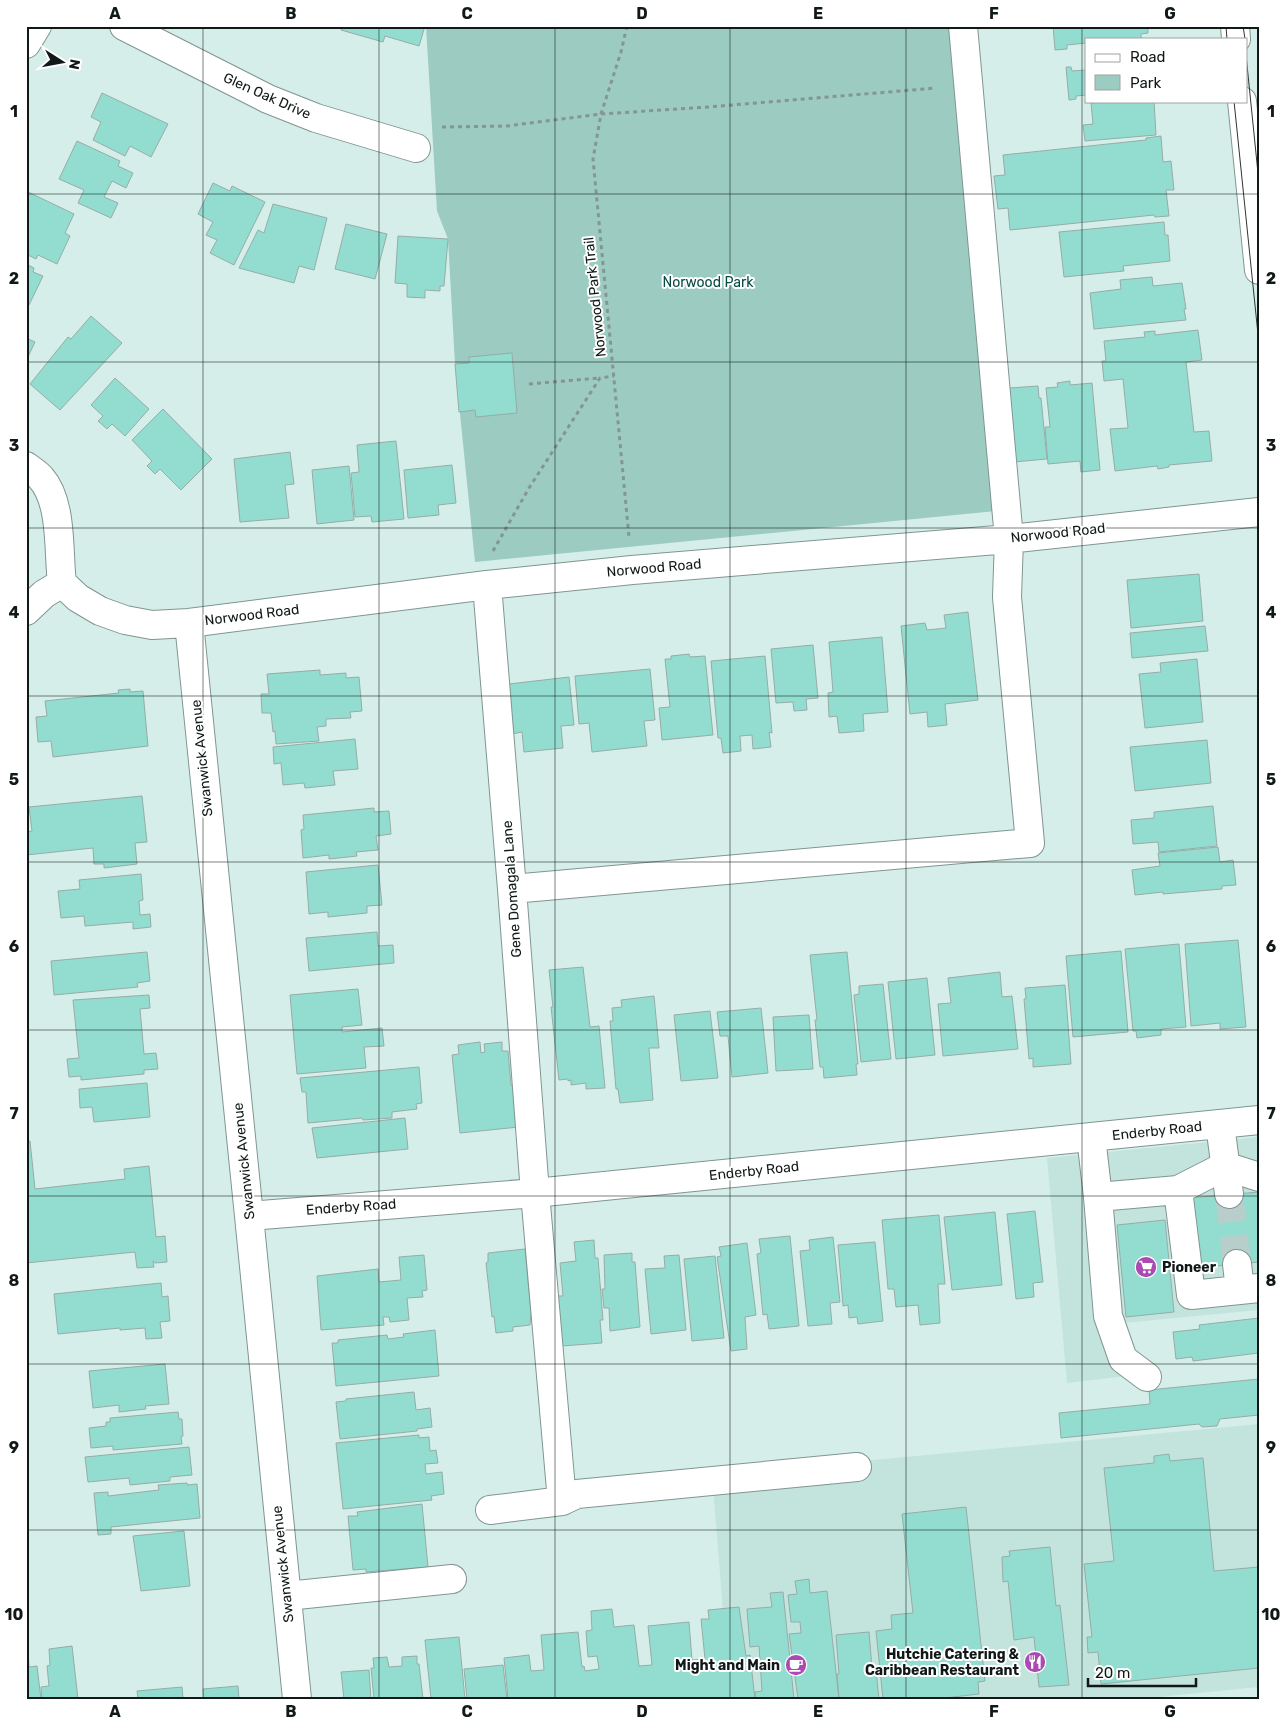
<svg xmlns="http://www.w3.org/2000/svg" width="1285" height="1725" font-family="Rubik,sans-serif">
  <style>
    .built { fill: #c3e4dd }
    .green { fill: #9ccbc2 }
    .building { fill: #93ddd0; stroke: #96aca7 }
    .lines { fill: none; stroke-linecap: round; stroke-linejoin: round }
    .minor-tunnel { stroke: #b8ceca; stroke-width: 28; stroke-dasharray: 28 14; stroke-linecap: butt }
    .minor-casing { stroke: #809591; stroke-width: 30 }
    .major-casing { stroke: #809591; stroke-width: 30 }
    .path { stroke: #849592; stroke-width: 3; stroke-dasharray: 4 4; stroke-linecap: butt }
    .minor { stroke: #fff; stroke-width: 28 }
    .major { stroke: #fff; stroke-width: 28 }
    .tram { stroke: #2c3634; stroke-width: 1 }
    .grid { fill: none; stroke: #111918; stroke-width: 1; stroke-opacity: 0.55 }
    .labels { text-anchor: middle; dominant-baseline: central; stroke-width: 4; stroke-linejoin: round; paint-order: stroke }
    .street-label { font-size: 14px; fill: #111918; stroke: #fff }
    .park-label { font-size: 14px; fill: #064a42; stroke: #fff }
    .poi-label { font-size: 14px; font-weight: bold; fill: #111918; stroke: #fff; text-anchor: end }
    .neatline { fill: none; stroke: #111918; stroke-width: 2 }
    .grid-label { font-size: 16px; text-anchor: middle; font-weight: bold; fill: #111918 }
  </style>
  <rect width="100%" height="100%" fill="#d6eee9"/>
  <path class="built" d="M1259,1137V1310L1123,1323L1126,1376L1067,1383L1047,1158Z
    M1259,1424V1687L1138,1699H730L712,1475Z"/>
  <path class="green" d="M426,26H949L996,511L475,562L455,364L448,239L437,211Z"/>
  <path class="building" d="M342,26H425L419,46L385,36L383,42L341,30Z
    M1053,26H1148V33L1141,34V39H1086V43L1067,45V49L1055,50Z
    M1066,67H1071L1072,71L1086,70V95L1076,96V99L1069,100Z
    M102,93L168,124L151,157L130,146L125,156L93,140L101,122L91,117Z
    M1115,101H1154L1156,135L1085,141L1083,125L1093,124L1091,103Z
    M1161,136L1163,162L1171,161L1174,190H1166L1169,216L1155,217L1154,215L1010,230L1008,208L998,209L994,176L1005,175L1003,155L1146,140V138Z
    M77,141L120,161L118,166L133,173L126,188L112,181L104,197L118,203L111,218L78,203L84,190L59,179Z
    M213,183L230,191L232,186L265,202L234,265L210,253L217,240L206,235L213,222L198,214Z
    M26,191L74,214L65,233L70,236L57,264L38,255L36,259L26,254Z
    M273,204L327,218L314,270L299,266L294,283L239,268L258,230L264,233Z
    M1164,222L1165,235H1168L1170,261L1123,266L1124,271L1064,277L1059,232Z
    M346,224L387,234L375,279L335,269Z
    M398,236L448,239L444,286H440V291L425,290V298L407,297V284L395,283Z
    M26,264L34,268L33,272L43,276L29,305L26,304Z
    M1152,277L1153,286L1182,283L1186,309H1184L1186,320L1094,329L1090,293L1121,289L1120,280Z
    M91,316L122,343L60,410L30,384L68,337L71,339Z
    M1198,330L1202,360L1186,362L1194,432L1209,431L1212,461L1169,465V467L1158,469L1157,466L1115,471L1110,429L1128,428L1123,379L1104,381L1102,361H1106L1104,341L1145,337L1144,332L1155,331V335Z
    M26,338L35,342L26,361Z
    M512,353L517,413L476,417L475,410L459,412L455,364L469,363V357Z
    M115,378L149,409L125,436L112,424L107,429L98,421L103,416L91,405Z
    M1070,381V385L1092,383L1100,470L1081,472L1080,461L1048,464L1045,427H1050L1046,388L1058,387L1057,383Z
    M1038,386L1039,398H1041L1047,459L1003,463L996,389Z
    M163,409L212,459L181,490L160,469L155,474L147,466L152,461L132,440Z
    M396,441L404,519L372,522L371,516L355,517L351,473L359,472L357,445Z
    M290,452L294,484L285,485L289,518L240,522L234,459Z
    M452,465L456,503L438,505L439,515L408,518L404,470Z
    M349,466L354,520L317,524L312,470Z
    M1199,574L1203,621L1131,628L1127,580Z
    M968,612L978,700L945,704L947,725L928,727L927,712L910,714L901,626L925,623L927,630L946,628L944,615Z
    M1205,626L1208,651L1132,658L1130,633Z
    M882,637L888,712L863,714L864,731L839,733L837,716L829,717L828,693L833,692L829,642Z
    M813,645L818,698L806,699L807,710L794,711L793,702L776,703L771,649Z
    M689,654L690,657L705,656L713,735L662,740L659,708L670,707L665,659H671V656Z
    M765,656L772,733L769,732L771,747L753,749L752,735L740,736L741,751L723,753L721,738H718L711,661Z
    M1197,659L1203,722L1145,728L1139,674L1161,672L1160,663Z
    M650,669L655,720L644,721L647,746L592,752L589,723L579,724L575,676Z
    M320,670V675L346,673V678L359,677L362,711L350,712L351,718L326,719V726L317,727L319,741L276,744L275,731L273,732L271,713H262L261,694H269L267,674Z
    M569,677L574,725L561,726L563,748L524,752L522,732L512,734L509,684Z
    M130,689V692L143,691L148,746L53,757L51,741L38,742L36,717L47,716L45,701L119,693L118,690Z
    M355,739L358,769L333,771L335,785L305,788L304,783L283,785L281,763L274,764L273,747Z
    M1207,740L1211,783L1135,791L1130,747Z
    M142,796L147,842L135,843L137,864L104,868V864H94L93,848L26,855V832L32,831L29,807Z
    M1213,806L1217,846L1159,852L1158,842L1133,844L1131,820L1154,818V812Z
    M374,808V812L389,811L391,834L376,836L378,850L356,852L357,856L329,859V855L303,858L301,830L304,829L303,815Z
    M1218,847L1220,862L1233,860L1236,885L1222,886V889L1163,894V892L1135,895L1132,870L1160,866L1158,853Z
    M378,865L382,905L367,906V913L328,917V912L309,914L306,872Z
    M141,874L143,900L139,901L140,915L150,914L151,927L133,929V922L85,926L84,916L61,918L58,891L80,889L79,880Z
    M377,932L378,946L393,945L394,963L309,971L306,938Z
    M1238,940L1246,1027L1220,1029V1023L1191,1026L1185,944Z
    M1179,944L1186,1027L1161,1029V1035L1137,1038L1136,1031H1133L1125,949Z
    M1121,951L1128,1032L1073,1037L1066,956Z
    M147,952L150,981L137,983L138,987L54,995L51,961Z
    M847,952L858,1064H856L857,1075L824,1078L823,1067H820L815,1020H817L810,955Z
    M583,967L590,1027L599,1026L605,1088L586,1089V1083L571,1085V1080L568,1081V1079L559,1080L551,1007H553L549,970Z
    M1000,972L1002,997L1012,996L1018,1049L943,1056L938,1004L951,1003L948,978Z
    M927,978L935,1055L896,1059L888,982Z
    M883,984L891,1059L861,1062L854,995L859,994V986Z
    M1065,985L1071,1064L1033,1067V1058L1029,1059L1024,999H1026L1025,988Z
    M358,989L362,1025L342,1027V1032L382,1028L384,1046L364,1047L366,1068L297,1074L290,995Z
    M149,995L150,1008L140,1009L144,1054L156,1053L158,1069L144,1070V1074L81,1080V1076L69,1077L67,1059L79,1058L73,1000Z
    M654,996L659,1048H649L653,1100L620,1103L618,1089H616L610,1021H613L612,1008L622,1007L621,1000Z
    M761,1008L768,1073L732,1077L728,1036H720L717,1012Z
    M710,1011L718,1078L681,1081L674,1015Z
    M809,1015L813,1069L776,1071L773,1017Z
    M480,1042L481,1053L485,1052L484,1044L502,1042V1051H508L511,1085L515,1084L519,1127L460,1133L452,1055L459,1054L458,1045Z
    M419,1067L422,1103L416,1104L417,1109L392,1112V1118L363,1120L362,1118L308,1123L306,1092H302L300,1078Z
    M147,1083L150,1117L94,1122L92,1107L80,1108L79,1089Z
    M405,1118L408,1149L317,1158L312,1128Z
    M26,1141H30L35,1189L125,1179L124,1169L149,1166L156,1237L165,1236L167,1262L155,1263L153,1261L154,1267L137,1268L135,1252L26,1263Z
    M1259,1192V1262L1196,1268L1189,1198Z
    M1035,1211L1043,1282L1033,1283L1034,1297L1016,1299L1007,1214Z
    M995,1212L1002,1285L952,1290L944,1217Z
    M939,1215L945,1284H938L940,1323L920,1325L918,1305L896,1307L894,1289H888L882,1220Z
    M1165,1220L1174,1312L1126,1317L1117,1225Z
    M790,1236L799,1326L769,1329L767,1314L763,1315L757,1254L761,1253L759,1239Z
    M833,1237L840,1302L830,1303L832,1324L808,1326L800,1251L810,1250L809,1240Z
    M594,1240L595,1258H598L603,1320H600L602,1343L562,1346L557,1296H563L560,1263L576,1261L574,1242Z
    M875,1242L883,1321L858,1324L857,1317L849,1318L848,1305L843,1306L838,1245Z
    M747,1243L756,1315L745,1317L747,1349L731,1351L717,1257L721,1256L719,1247Z
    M525,1249L531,1313L530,1325L513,1327V1331L496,1333L494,1316L492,1317L486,1263L488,1262V1253Z
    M632,1253V1262H635L640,1327L610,1331L609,1308H604L602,1289H605L604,1255Z
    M424,1255L427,1290L422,1291L423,1297L407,1298L409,1320L390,1322L389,1317H383L384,1325L321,1330L317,1276L378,1269L379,1282L401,1280L399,1257Z
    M679,1255L686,1330L651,1334L645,1269L665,1268L664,1256Z
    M715,1256L724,1338L692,1341L684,1259Z
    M161,1283L162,1297L168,1296L170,1321L160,1322L162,1338L146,1339L145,1328L120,1330V1328L58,1334L54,1294Z
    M1259,1318V1353L1193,1361L1192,1357L1176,1359L1173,1332L1200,1329L1199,1325Z
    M435,1330L439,1376L336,1386L332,1343H338V1340L387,1335L388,1339L404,1337L403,1334Z
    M165,1364L169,1404L145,1406L146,1409L119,1412V1405L93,1408L89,1371Z
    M1259,1379V1415L1220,1419L1217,1426L1202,1427L1199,1424L1061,1438L1059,1413L1150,1404L1149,1390Z
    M414,1392L416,1410L430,1408L432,1427L417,1429V1431L340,1439L336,1402L346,1401V1399Z
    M178,1412L179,1419H182L183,1436L181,1437L182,1444L113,1450V1446L91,1448L89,1428L106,1426V1422H110V1418Z
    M419,1435V1438L429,1437L430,1451L436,1450L438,1463L425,1464L426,1474L442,1472L444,1494L431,1496L432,1500L343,1509L336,1443Z
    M189,1447L192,1475L170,1477V1481L130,1485L129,1478L88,1482L85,1457Z
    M1169,1454L1170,1461L1203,1458L1214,1571L1259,1567V1668L1101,1684L1098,1652L1088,1653L1087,1637H1092L1084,1564L1114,1561L1104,1468L1154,1463V1456Z
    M187,1483V1485L197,1484L200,1518L111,1527V1534L98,1535L94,1493L108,1492V1496L159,1490L158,1485Z
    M422,1504L428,1567L366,1572V1569L353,1570L348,1516H358L357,1512Z
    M966,1507L985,1681L978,1682L979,1694L936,1699H883L876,1631L892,1629L891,1615L913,1613L902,1514Z
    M184,1531L190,1586L141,1591L133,1536Z
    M1050,1547L1056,1606L1060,1605L1069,1685L1039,1687L1034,1637L1014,1640L1008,1581L1003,1582L1002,1557L1010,1556L1009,1551Z
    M809,1579L810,1593L827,1591L839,1699H798L789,1634L801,1633L800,1622H791L788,1595L797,1594L795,1581Z
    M783,1592L794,1699H756L755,1692L762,1691L759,1646L750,1647L747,1609L772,1607L770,1593Z
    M739,1607L746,1656L750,1655L755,1699H508L504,1658L529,1655L531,1671L544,1670L541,1635L578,1632L582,1667L584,1666L585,1671L599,1669L597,1656L588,1657L586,1631L592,1630L591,1611L612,1609L614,1627L634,1625L639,1666L652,1665L648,1626L689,1622L692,1660L705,1659L701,1619H709L708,1610Z
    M869,1632L872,1668L876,1671L879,1699H839L837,1674H839L836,1635Z
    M459,1637L465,1699H431L425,1640Z
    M72,1646L78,1699H42L41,1687L49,1686L47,1666L50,1665L49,1649Z
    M26,1651H28L29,1667L37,1666L41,1699H26Z
    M417,1656V1664H419L423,1699H374L371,1668H374L373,1658L387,1657L389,1667L402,1666V1657Z
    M503,1665L507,1699H467L464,1669Z
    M369,1670L371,1699H344L341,1672Z
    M238,1686L239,1699H204L203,1689Z
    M182,1687L183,1699H138L137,1691Z"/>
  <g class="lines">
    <path class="minor-tunnel" d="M1229,1194L1237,1264"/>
    <g class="minor-casing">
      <path id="minor" d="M124,26L268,99L316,118L416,148
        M26,44L37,26
        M26,466C31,470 37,473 41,478C63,503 58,552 62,583
        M62,583L78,598L100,611L125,620L152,625L189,623L487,585L632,570L1009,539L1259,512
        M487,585L512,889L535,1193L562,1501
        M26,611L44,594L62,583
        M189,623L249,1216L297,1699
        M512,889L1030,843L1007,597L1009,539L963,26
        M1220,1124L1229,1194
        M1091,1137L1098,1197L1178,1190
        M1259,1177L1225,1166L1178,1190L1191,1295L1259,1288
        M1098,1197L1108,1316L1123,1359L1147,1377
        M249,1216L535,1193L1259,1120
        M1237,1264L1240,1290
        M490,1510L562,1501L577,1494L857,1467
        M287,1596L452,1579"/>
    </g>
    <g class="major-casing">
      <path id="major" d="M1235,26L1236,39
        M1242,101L1259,270"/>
    </g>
    <path class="path" d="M627,26L621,52L601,114L593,159L629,537
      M442,127L507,126L601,114L708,107L936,88
      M529,384L599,378
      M493,551L529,488L600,378L614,376"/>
    <use href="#minor" class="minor"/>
    <use href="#major" class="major"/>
    <path class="tram" d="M1226,26L1227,39
      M1243,26L1245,39
      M1246,55L1259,183
      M1234,101L1259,344"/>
  </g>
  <path class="grid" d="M203,26V1699M379,26V1699M555,26V1699M730,26V1699M906,26V1699M1082,26V1699M26,194H1259M26,362H1259M26,528H1259M26,696H1259M26,862H1259M26,1030H1259M26,1196H1259M26,1364H1259M26,1530H1259"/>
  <defs>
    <g id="supermarket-disc" transform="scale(1.125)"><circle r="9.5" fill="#ab4ab2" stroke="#fff"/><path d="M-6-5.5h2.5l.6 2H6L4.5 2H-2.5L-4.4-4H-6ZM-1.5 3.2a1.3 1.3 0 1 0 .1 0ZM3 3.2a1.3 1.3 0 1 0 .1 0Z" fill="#fff"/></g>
    <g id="restaurant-disc" transform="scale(1.125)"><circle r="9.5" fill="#ab4ab2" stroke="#fff"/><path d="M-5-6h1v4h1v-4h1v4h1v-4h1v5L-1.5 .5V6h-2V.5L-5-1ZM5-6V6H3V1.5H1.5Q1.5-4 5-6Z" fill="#fff"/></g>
    <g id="cafe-disc" transform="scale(1.125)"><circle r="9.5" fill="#ab4ab2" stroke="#fff"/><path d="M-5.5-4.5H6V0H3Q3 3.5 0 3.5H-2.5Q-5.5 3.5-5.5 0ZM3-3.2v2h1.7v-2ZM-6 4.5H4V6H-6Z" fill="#fff"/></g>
  </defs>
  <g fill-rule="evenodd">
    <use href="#supermarket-disc" x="1146" y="1267"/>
    <use href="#restaurant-disc" x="1035" y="1662"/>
    <use href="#cafe-disc" x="796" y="1665"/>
  </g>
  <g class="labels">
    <g class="street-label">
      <text transform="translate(267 96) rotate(24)">Glen Oak Drive</text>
      <text transform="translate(595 297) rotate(-96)">Norwood Park Trail</text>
      <text transform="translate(1058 533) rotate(-6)">Norwood Road</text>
      <text transform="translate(654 568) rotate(-5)">Norwood Road</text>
      <text transform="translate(252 615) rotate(-7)">Norwood Road</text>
      <text transform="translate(202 758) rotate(-96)">Swanwick Avenue</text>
      <text transform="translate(512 889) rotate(-94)">Gene Domagala Lane</text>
      <text transform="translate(1157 1131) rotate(-6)">Enderby Road</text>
      <text transform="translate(244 1161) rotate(-96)">Swanwick Avenue</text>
      <text transform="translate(754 1171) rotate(-6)">Enderby Road</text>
      <text transform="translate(351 1207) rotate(-4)">Enderby Road</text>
      <text transform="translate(283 1564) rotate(-96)">Swanwick Avenue</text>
    </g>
    <g class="park-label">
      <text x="708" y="282">Norwood Park</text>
    </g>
    <g class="poi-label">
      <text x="1162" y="1267" text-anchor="start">Pioneer</text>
      <text x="1019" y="1654">Hutchie Catering &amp;<tspan x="1019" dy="16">Caribbean Restaurant</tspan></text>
      <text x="780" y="1665">Might and Main</text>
    </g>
  </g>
  <rect width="1285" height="1725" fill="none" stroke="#ffffff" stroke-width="55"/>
  <rect x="1085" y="38" width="162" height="65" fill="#ffffff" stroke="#a0a3a3"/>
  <rect x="1095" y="54" width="25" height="8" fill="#ffffff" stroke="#a0a3a3"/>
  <text x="1130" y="62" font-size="15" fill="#111918">Road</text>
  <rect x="1095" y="75" width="25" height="15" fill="#9ccbc2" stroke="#a0a3a3"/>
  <text x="1130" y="88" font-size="15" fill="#111918">Park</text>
  <g transform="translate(62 62) rotate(101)" stroke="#ffffff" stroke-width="4" paint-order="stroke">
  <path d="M0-4L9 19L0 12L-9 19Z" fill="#111918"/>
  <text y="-8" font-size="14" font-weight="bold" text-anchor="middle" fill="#111918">N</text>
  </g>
  <path d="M1088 1678v8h108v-8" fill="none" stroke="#111918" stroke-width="2.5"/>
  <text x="1095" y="1678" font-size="15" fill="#111918" stroke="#ffffff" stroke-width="4" paint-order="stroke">20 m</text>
  <rect x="28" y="28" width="1230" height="1670" class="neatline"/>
  <g class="grid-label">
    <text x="115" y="19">A</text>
    <text x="291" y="19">B</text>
    <text x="467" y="19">C</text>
    <text x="642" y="19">D</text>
    <text x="818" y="19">E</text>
    <text x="994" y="19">F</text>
    <text x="1170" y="19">G</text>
    <text x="14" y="117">1</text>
    <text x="1271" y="117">1</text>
    <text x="14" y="284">2</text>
    <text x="1271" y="284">2</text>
    <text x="14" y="451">3</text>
    <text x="1271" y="451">3</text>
    <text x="14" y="618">4</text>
    <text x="1271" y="618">4</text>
    <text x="14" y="785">5</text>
    <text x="1271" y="785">5</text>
    <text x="14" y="952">6</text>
    <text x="1271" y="952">6</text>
    <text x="14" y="1119">7</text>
    <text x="1271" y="1119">7</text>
    <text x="14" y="1286">8</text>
    <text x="1271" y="1286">8</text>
    <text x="14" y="1453">9</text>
    <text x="1271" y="1453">9</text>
    <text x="14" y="1620">10</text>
    <text x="1271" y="1620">10</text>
    <text x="115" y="1717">A</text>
    <text x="291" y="1717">B</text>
    <text x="467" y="1717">C</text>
    <text x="642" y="1717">D</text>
    <text x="818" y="1717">E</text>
    <text x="994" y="1717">F</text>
    <text x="1170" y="1717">G</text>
  </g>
</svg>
